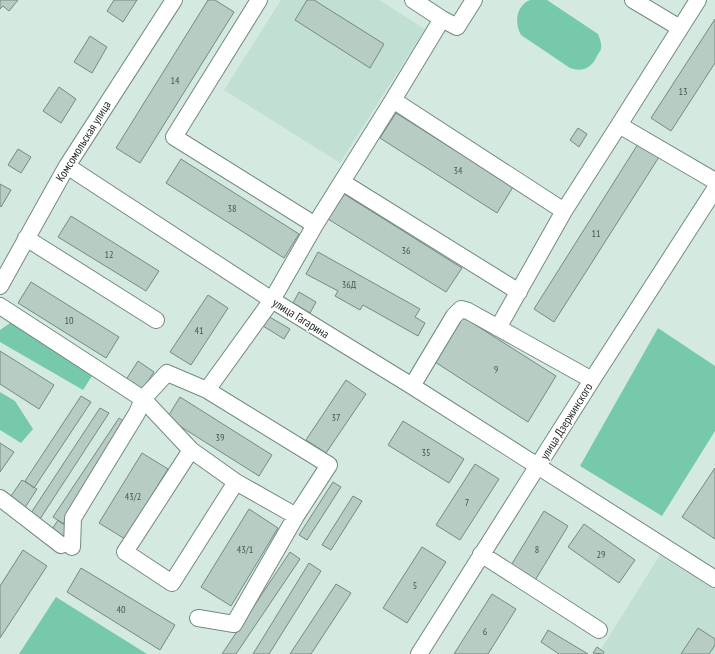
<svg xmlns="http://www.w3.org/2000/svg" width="715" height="654" font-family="'PT Sans Narrow',sans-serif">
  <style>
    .built { fill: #c1e0d3 }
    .green { fill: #77c9ab }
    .building { fill: #b7cdc4; stroke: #758a81 }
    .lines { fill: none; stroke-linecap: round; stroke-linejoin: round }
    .minor-casing { stroke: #758a81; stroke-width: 18 }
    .minor { stroke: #fff; stroke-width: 16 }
    .labels { text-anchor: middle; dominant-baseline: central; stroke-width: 3; stroke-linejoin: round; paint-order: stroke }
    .number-label { font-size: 10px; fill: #495450 }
    .street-label { font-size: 12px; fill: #242c29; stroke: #fff }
  </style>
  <rect width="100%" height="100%" fill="#d4eae1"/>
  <path class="built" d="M281,0H379L425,29L340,163L224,90Z
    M660,555L715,589V654H598Z"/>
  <path class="green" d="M530,0H547L598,34C600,39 602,44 601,49C600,52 597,55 596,58C590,69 582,72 570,68L521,35C514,23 516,6 530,0Z
    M13,321L92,376L83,390L0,342V330Z
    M658,328L715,366V431L662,516L580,466Z
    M0,392L15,401L33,429L21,443L0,430Z
    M56,597L147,654H19Z"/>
  <path class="building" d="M0,0H18L9,11L3,6L0,9Z
    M114,0H137L123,22L107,11Z
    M208,0H215L234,12L140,163L116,148Z
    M307,0H314L384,44L370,68L295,20Z
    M715,19V63L671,131L651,118Z
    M90,36L107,47L92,73L74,62Z
    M59,87L76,99L61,123L43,111Z
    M396,113L513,187L497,213L380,138Z
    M578,128L587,134L579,147L570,140Z
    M638,144L659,157L554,322L534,309Z
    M18,149L31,157L21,173L8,165Z
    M181,159L299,234L284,258L166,183Z
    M0,184L11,190L1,207L0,206Z
    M344,194L462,268L446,292L328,219Z
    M71,216L159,271L146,291L58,237Z
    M318,252L420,309L415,317L425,323L418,336L363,305L360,310L335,296L338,291L306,274Z
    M31,282L119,337L106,358L18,303Z
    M299,292L316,302L310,313L293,303Z
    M208,295L228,308L191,365L170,352Z
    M268,316L290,329L284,339L263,326Z
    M463,317L556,376L528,422L435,362Z
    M0,351L54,385L39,409L0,384Z
    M138,361L154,372L140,393L124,383Z
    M346,380L366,394L326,453L306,440Z
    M81,396L91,402L34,488L25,481Z
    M180,397L272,455L259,476L167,418Z
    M100,408L109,413L38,522L29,516Z
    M119,418L129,425L63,524L53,517Z
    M403,421L464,459L449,483L388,445Z
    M0,443L14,452L0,472Z
    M142,453L168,469L125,539L99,523Z
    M475,464L499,479L460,540L436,525Z
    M715,468V539L682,517Z
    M22,480L37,489L24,509L9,499Z
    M333,482L341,487L307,540L299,535Z
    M353,496L362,501L331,550L322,545Z
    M249,509L278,528L231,606L201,587Z
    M544,511L568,526L531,587L507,572Z
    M58,520L72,530L65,540L51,531Z
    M584,524L635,560L619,583L568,547Z
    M422,547L446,562L407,623L383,608Z
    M23,550L47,566L0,638V586Z
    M290,552L300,559L236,654H222Z
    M309,563L321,571L269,654H253Z
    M81,568L175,625L160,650L67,592Z
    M336,584L351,593L311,654H290Z
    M492,594L516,609L488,654H454Z
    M698,628L715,639V645L709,654H681Z
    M548,630L588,654H559L541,642Z
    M597,647L604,652L603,654L593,653Z"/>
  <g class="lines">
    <g class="minor-casing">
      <path id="minor" d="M259,0L174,137L315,225
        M413,0L442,19L457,27L474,0
        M633,0L680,28
        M698,0L619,125L715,181
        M393,100L442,19
        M67,166L272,300L412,386L715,579
        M342,182L519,292
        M26,238L156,320
        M0,286L67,166L174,0
        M0,306L143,399L191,450L236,482L172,583L125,552L191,450
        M498,328L564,211L619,125
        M412,386L454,316L461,309L468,311L592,380
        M207,390L329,465L296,516L236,482
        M0,498L61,545
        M72,547L73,518L137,413L143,399L167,373L207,390L272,300L315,225L393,100L564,211
        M481,554L599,630
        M198,618L234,624L296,516
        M419,654L592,380L715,189"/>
    </g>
    <use href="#minor" class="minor"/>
  </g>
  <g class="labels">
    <g class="number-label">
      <text x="175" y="80">14</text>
      <text x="683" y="91">13</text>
      <text x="458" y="170">34</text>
      <text x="232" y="208">38</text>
      <text x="596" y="233">11</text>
      <text x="406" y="250">36</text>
      <text x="109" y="254">12</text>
      <text x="349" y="284">36Д</text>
      <text x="69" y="320">10</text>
      <text x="199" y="330">41</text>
      <text x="496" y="369">9</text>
      <text x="336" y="417">37</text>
      <text x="220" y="437">39</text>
      <text x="426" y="452">35</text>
      <text x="133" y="496">43/2</text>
      <text x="467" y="502">7</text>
      <text x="245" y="549">43/1</text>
      <text x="537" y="549">8</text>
      <text x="601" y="554">29</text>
      <text x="415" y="585">5</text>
      <text x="121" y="609">40</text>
      <text x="485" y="631">6</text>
    </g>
    <g class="street-label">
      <text transform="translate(83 141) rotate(-58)">Комсомольская улица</text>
      <text transform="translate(301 318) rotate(32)">улица Гагарина</text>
      <text transform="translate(566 421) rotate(-58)">улица Дзержинского</text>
    </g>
  </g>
</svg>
